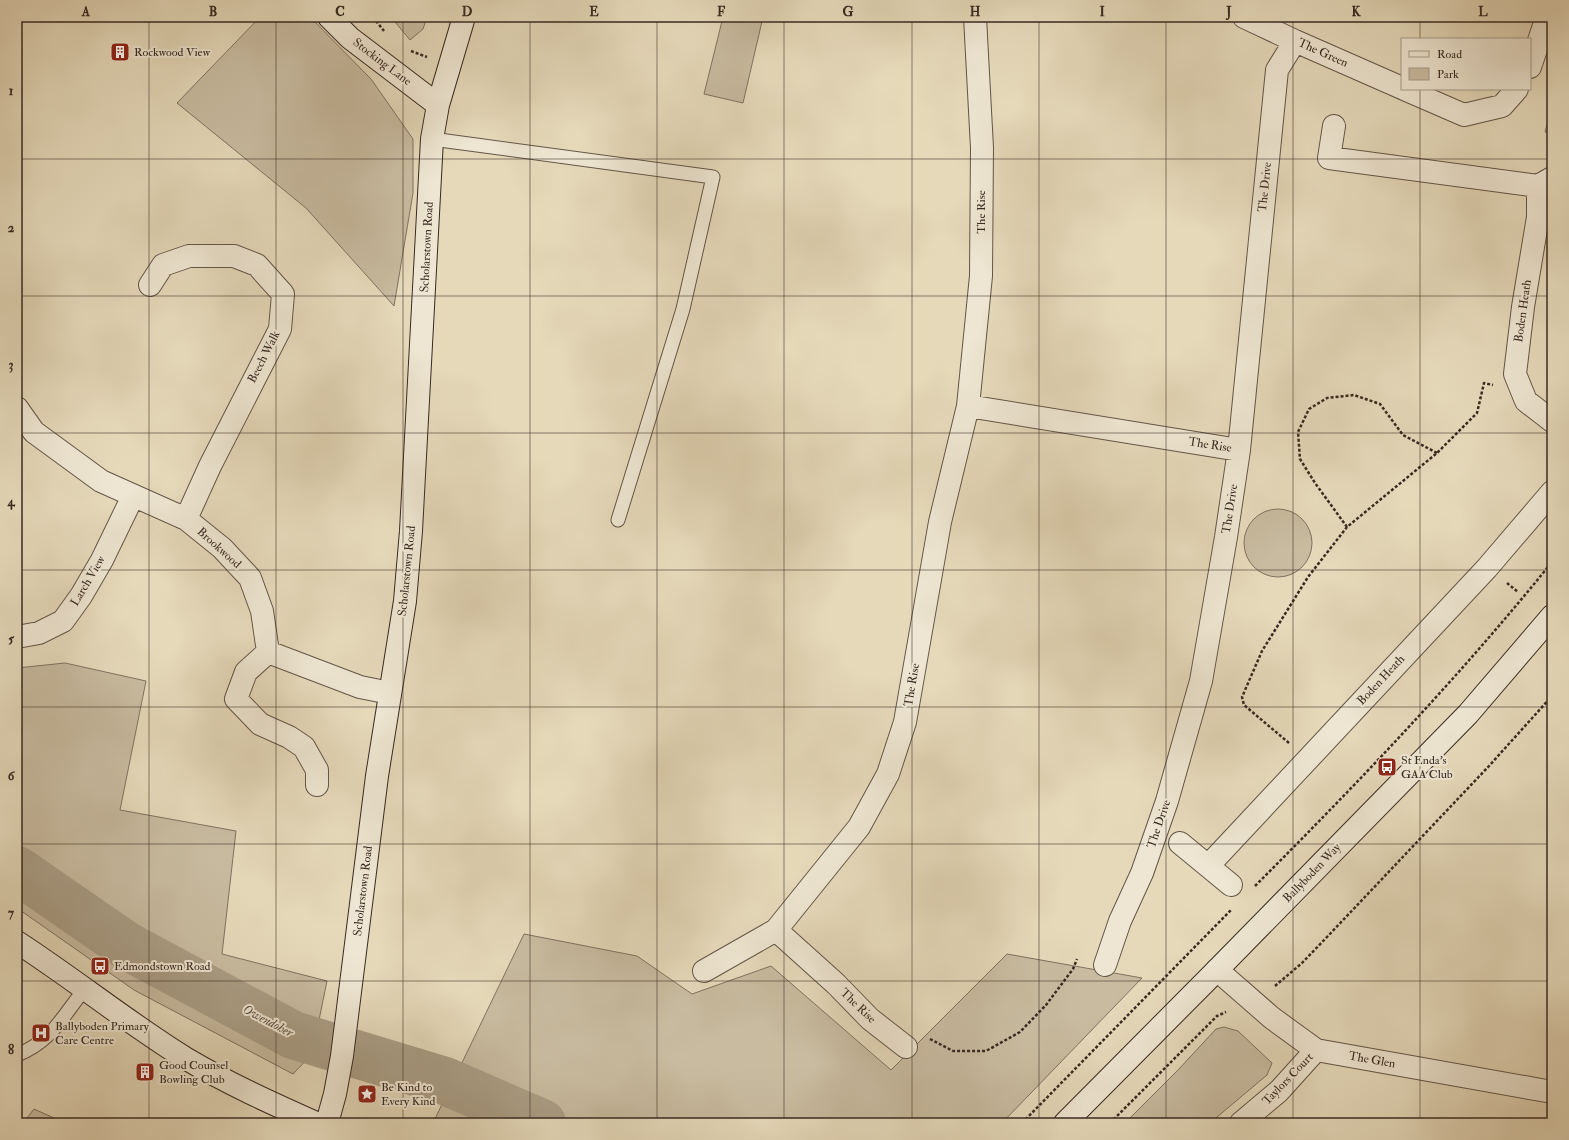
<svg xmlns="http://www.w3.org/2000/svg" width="1569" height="1140" font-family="'IM FELL Double Pica',serif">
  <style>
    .green { fill: #c8bba0; stroke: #807261 }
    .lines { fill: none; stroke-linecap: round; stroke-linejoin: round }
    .river { stroke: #aa9e86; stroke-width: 48 }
    .lane-casing { stroke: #635648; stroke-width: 15 }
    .street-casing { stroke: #635648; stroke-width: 24 }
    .secondary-casing { stroke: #382a22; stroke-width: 24 }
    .path { stroke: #382a22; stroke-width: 2.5; stroke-dasharray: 3 2; stroke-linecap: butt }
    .lane { stroke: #eee6d2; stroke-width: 13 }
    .street { stroke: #eee6d2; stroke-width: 22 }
    .secondary { stroke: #eee6d2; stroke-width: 22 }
    .grid { fill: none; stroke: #382a22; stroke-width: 1; stroke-opacity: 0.55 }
    .labels { text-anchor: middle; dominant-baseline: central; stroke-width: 4; stroke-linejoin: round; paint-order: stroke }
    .poi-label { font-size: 12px; fill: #382a22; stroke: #eee6d2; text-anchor: start }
    .street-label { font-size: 12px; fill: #382a22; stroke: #eee6d2 }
    .water-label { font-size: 13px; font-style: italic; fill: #5a4d40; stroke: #eee6d2 }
    .neatline { fill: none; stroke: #382a22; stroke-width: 1.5 }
    .grid-label { font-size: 13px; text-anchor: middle; font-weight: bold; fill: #382a22 }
  </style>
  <rect width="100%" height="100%" fill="#e5d9ba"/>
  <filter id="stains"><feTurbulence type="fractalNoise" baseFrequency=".005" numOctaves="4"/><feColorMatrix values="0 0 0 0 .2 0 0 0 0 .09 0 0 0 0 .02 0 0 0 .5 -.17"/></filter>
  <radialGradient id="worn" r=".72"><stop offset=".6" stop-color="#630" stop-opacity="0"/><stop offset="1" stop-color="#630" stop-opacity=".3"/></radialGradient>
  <path class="green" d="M260,17H310L371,79L413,139V193L394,306L306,208L177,103Z
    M391,17H427L423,29L410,40Z
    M723,17H763L743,103L704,94Z
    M1552,107V136L1545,132Z
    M1244 543a34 34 0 1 1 68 0a34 34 0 1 1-68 0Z
    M65,663L146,681L120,810L236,831L222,954L327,981L312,1054L293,1074L134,990L17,908V668Z
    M524,934L637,956L692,994L771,966L891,1070L1007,954L1142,978L1002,1123H433Z
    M1224,1027L1238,1031L1272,1063L1267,1075L1210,1123H1125L1178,1070L1216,1029Z
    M34,1109L65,1123H23Z"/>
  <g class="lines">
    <path class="river" d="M17,870L127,946L293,1035L445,1081L542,1123"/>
    <g class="lane-casing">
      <path id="lane" d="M432,139L713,177L683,309L618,520
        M17,1055C52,1041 62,1017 84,990"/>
    </g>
    <g class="street-casing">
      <path id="street" d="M1244,17L1295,41L1402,88
        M1530,67L1547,17
        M1404,89L1464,115L1502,106L1517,89
        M1334,126L1329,158L1538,186L1552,178
        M1538,186V217L1523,307L1515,374L1526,401L1552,421
        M150,285L163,265L189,256H234L257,265L283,294L280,329L210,466L186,519
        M968,406L981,276L982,148L975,17
        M17,408L34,432L101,481L186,519L222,548L250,578L262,611L268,652L360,687L390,693
        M17,637L39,633L63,621L81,596L102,560L133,496
        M268,652L246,672L236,699L260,724L289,737L304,747L317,770V785
        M1180,843L1231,885
        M1208,866L1487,568L1552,492
        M776,930L836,984L870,1019L906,1047
        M1105,965L1120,921L1142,873L1167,801L1201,681L1226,537L1239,450L1277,70L1295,41
        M1217,970L1272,1018L1316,1050L1552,1092
        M704,971L776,930L859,827L888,774L905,722L940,522L968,406L1239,450
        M1241,1123L1279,1091L1316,1050"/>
    </g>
    <g class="secondary-casing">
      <path id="secondary" d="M329,17L350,38L438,105
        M17,942C74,979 127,1022 185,1058C227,1083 271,1103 316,1123
        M327,1123L335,1094L342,1056L377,776L405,601L411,531L432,139L438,105L464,17
        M1065,1123L1217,970L1468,714L1552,616"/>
    </g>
    <path class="path" d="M373,17L384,31
      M411,51L427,57
      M1550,120H1552
      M1347,527L1315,483L1300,459L1298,432L1309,409L1327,398L1354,395L1380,404L1403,435L1437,453
      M1507,583L1518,592
      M1289,743L1244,705L1242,697L1262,651L1308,577L1347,527L1437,453L1477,413L1484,383L1493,385
      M1255,886C1359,782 1460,676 1552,562
      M1275,986L1302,963L1327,937L1489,766L1552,696
      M930,1039L953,1051H986L1020,1032L1046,1005L1073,969L1077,959
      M1022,1123L1232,909
      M1110,1123L1217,1016L1226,1012"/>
    <use href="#lane" class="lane"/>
    <use href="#street" class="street"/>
    <use href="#secondary" class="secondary"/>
  </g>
  <path class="grid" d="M149,17V1123M276,17V1123M403,17V1123M530,17V1123M657,17V1123M784,17V1123M912,17V1123M1039,17V1123M1166,17V1123M1293,17V1123M1420,17V39M1420,89V1123M17,159H1552M17,296H1552M17,433H1552M17,570H1552M17,707H1552M17,844H1552M17,981H1552"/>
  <defs>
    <g id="building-square" transform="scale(1)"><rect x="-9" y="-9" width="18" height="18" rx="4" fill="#8f2418" stroke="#eee6d2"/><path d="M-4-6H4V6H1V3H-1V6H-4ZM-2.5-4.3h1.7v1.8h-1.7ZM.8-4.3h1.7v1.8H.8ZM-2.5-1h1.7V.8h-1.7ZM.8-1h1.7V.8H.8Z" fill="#fff"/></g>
    <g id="bus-square" transform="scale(1)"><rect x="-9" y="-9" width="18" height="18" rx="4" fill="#8f2418" stroke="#eee6d2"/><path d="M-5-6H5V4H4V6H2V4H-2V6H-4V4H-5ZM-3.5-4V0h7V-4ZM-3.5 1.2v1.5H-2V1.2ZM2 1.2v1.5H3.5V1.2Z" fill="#fff"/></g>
    <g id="hospital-square" transform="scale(1)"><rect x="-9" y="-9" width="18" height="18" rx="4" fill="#8f2418" stroke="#eee6d2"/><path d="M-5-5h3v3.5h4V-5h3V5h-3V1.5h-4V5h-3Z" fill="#fff"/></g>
    <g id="sight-square" transform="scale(1)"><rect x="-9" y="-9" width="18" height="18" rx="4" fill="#8f2418" stroke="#eee6d2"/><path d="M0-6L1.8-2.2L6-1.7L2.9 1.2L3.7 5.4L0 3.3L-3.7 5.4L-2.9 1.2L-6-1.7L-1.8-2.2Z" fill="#fff"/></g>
  </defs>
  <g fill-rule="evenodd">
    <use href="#building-square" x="120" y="52"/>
    <use href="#bus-square" x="1387" y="767"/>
    <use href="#bus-square" x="100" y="966"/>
    <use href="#hospital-square" x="41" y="1033"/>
    <use href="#building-square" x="145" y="1072"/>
    <use href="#sight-square" x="367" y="1094"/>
  </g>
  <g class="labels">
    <g class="poi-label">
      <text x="134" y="52">Rockwood View</text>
      <text x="1401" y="760">St Enda's<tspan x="1401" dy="14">GAA Club</tspan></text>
      <text x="114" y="966">Edmondstown Road</text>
      <text x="55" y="1026">Ballyboden Primary<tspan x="55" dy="14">Care Centre</tspan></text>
      <text x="159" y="1065">Good Counsel<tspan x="159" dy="14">Bowling Club</tspan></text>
      <text x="381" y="1087">Be Kind to<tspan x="381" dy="14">Every Kind</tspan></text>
    </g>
    <g class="street-label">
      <text transform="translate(1323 53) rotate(24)">The Green</text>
      <text transform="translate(382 62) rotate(37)">Stocking Lane</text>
      <text transform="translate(1265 187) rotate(-84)">The Drive</text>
      <text transform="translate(981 212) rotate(-90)">The Rise</text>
      <text transform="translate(427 247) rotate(-87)">Scholarstown Road</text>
      <text transform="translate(1523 311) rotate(-82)">Boden Heath</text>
      <text transform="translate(264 357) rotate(-63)">Beech Walk</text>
      <text transform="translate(1210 445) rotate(9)">The Rise</text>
      <text transform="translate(1230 509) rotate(-81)">The Drive</text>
      <text transform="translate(219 548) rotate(42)">Brookwood</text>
      <text transform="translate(407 571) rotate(-84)">Scholarstown Road</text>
      <text transform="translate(88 581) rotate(-59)">Larch View</text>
      <text transform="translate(1381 680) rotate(-47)">Boden Heath</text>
      <text transform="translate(912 685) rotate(-80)">The Rise</text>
      <text transform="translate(1159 824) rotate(-71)">The Drive</text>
      <text transform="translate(1312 873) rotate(-46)">Ballyboden Way</text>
      <text transform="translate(363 891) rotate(-83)">Scholarstown Road</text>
      <text transform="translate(858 1006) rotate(44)">The Rise</text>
      <text transform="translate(1372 1060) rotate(10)">The Glen</text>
      <text transform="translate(1288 1079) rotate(-46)">Taylors Court</text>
    </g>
    <g class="water-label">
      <text transform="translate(268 1021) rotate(28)">Owendoher</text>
    </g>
  </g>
  <rect width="1569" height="1140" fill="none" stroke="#e5d9ba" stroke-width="44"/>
  <rect x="1401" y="38" width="130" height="52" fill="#eee6d2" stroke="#a59b8c"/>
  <rect x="1409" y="51" width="20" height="6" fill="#eee6d2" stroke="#a59b8c"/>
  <text x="1437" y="58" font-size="12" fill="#382a22">Road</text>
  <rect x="1409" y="68" width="20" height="12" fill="#c8bba0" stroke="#a59b8c"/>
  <text x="1437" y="78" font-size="12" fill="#382a22">Park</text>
  <rect x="22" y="22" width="1525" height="1096" class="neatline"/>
  <g class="grid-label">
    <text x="86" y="16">A</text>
    <text x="213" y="16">B</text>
    <text x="340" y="16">C</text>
    <text x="467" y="16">D</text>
    <text x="594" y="16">E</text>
    <text x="721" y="16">F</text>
    <text x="848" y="16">G</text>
    <text x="975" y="16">H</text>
    <text x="1102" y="16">I</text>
    <text x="1229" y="16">J</text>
    <text x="1356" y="16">K</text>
    <text x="1483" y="16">L</text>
    <text x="11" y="95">1</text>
    <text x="11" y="232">2</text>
    <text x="11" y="369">3</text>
    <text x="11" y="506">4</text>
    <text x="11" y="643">5</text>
    <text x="11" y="780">6</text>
    <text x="11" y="917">7</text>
    <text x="11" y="1054">8</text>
  </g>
  <rect width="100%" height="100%" filter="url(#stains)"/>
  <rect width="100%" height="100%" fill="url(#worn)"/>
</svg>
